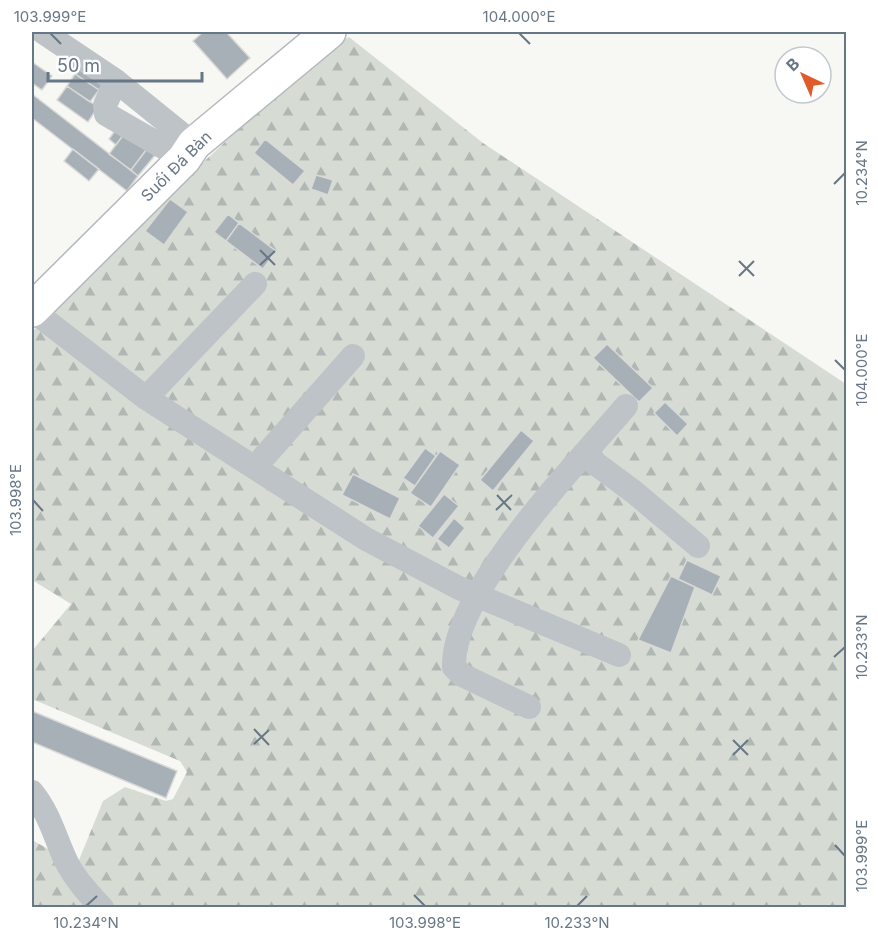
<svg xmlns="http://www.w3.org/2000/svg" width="878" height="939" font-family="Inter,sans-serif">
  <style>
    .forest { fill: url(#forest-firs) }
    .building { fill: #a7b0b6; stroke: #d9d9d7; stroke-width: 1.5 }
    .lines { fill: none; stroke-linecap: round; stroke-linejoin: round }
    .secondary-casing { stroke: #b3b8bd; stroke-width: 36 }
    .street { stroke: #bec3c7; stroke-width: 24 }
    .secondary { stroke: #fff; stroke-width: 33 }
    .ticks { fill: none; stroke: #677785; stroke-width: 2 }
    .labels { text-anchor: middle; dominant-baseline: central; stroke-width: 6; stroke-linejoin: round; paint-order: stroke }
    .street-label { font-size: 16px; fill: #677785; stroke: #fff }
    .neatline { fill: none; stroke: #677785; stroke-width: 2 }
    .ticks-label { font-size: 15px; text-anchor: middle; fill: #677785 }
  </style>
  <defs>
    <pattern id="forest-firs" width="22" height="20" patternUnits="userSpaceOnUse" patternTransform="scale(1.5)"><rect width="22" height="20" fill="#d6dcd4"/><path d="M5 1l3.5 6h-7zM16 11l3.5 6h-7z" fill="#b1b7b2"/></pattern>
  </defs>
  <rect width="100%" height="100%" fill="#f7f7f4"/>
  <path class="forest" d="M349,37L483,143L846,384V907H32V840L77,865L103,801L125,787L166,801L173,799L187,772L180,761L32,699V651L71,604L32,580V332L164,199L319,54Z"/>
  <path class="building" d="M203,32H226L250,58L227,79L193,41Z
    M74,60L105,81L99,90L68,69Z
    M32,62L52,76L42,90L32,83Z
    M75,74L99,90L90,102L67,86Z
    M67,86L98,107L88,122L57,100Z
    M32,94L138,176L127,191L32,118Z
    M117,128L124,134L116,145L109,139Z
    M124,134L146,150L131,170L109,154Z
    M265,139L305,171L293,185L254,153Z
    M73,149L99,169L89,181L64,161Z
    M147,149L156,154L138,176L131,170Z
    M316,175L333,180L328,195L311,189Z
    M170,199L188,212L164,245L145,231Z
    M228,214L239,223L226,241L214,232Z
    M239,223L276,251L263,269L226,241Z
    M607,344L653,388L639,402L593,358Z
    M665,402L688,424L677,436L654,413Z
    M521,430L534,441L493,491L480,480Z
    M425,448L436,456L415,486L403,478Z
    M440,451L460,465L431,507L410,493Z
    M353,474L400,498L390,519L342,495Z
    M444,494L459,506L433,538L418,526Z
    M454,518L465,528L449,548L437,539Z
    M687,560L721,576L712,595L678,579Z
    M671,576L695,587L671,653L638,640Z
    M32,711L177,771L166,798L32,742Z"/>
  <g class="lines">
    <g class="secondary-casing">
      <path id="secondary" d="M32,310L184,159L194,144L329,32"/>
    </g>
    <path class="street" d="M43,32L116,81L194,144
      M116,81L105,105L106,114L184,159
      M32,310L146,398L366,539L459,588L619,655
      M146,398L255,284
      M584,455L634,492L698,546
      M256,466L353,356
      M529,707L462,675L454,667C452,591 577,464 626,406
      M32,792C50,814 55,838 67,863C76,880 89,894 102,908"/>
    <use href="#secondary" class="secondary"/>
  </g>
  <path class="ticks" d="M50,33L61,44M519,33L530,44M834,184L845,173M260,250L275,265M739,261L754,276M260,265L275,251M739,276L754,261M835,360L845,370M497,495L511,510M33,500L43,511M496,510L512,495M834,657L845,647M254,729L269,745M733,740L748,755M254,744L269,730M733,755L748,740M835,845L845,856M414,895L425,906M86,906L97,896M577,906L587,896"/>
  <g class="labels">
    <g class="street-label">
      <text transform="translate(176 166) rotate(-45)">Suối Đá Bàn</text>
    </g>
  </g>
  <rect width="878" height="939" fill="none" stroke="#ffffff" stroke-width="66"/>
  <g transform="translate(803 75) rotate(316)"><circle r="28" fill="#ffffff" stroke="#c2c9ce" stroke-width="1.5"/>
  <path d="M0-4.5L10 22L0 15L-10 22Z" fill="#e05b2c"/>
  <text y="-9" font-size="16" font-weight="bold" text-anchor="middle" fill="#677785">B</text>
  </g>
  <path d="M48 72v9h154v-9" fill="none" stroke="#677785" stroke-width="3"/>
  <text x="57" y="72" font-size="18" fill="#677785" stroke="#ffffff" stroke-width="4.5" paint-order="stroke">50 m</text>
  <rect x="33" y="33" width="812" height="873" class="neatline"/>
  <g class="ticks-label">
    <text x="50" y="22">103.999°E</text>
    <text x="519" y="22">104.000°E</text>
    <text transform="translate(862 173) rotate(-90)" y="5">10.234°N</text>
    <text transform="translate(862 370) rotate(-90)" y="5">104.000°E</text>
    <text transform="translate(16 500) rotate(-90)" y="5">103.998°E</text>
    <text transform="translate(862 647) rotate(-90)" y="5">10.233°N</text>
    <text transform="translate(862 856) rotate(-90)" y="5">103.999°E</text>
    <text x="86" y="928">10.234°N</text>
    <text x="425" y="928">103.998°E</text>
    <text x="577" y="928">10.233°N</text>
  </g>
</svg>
